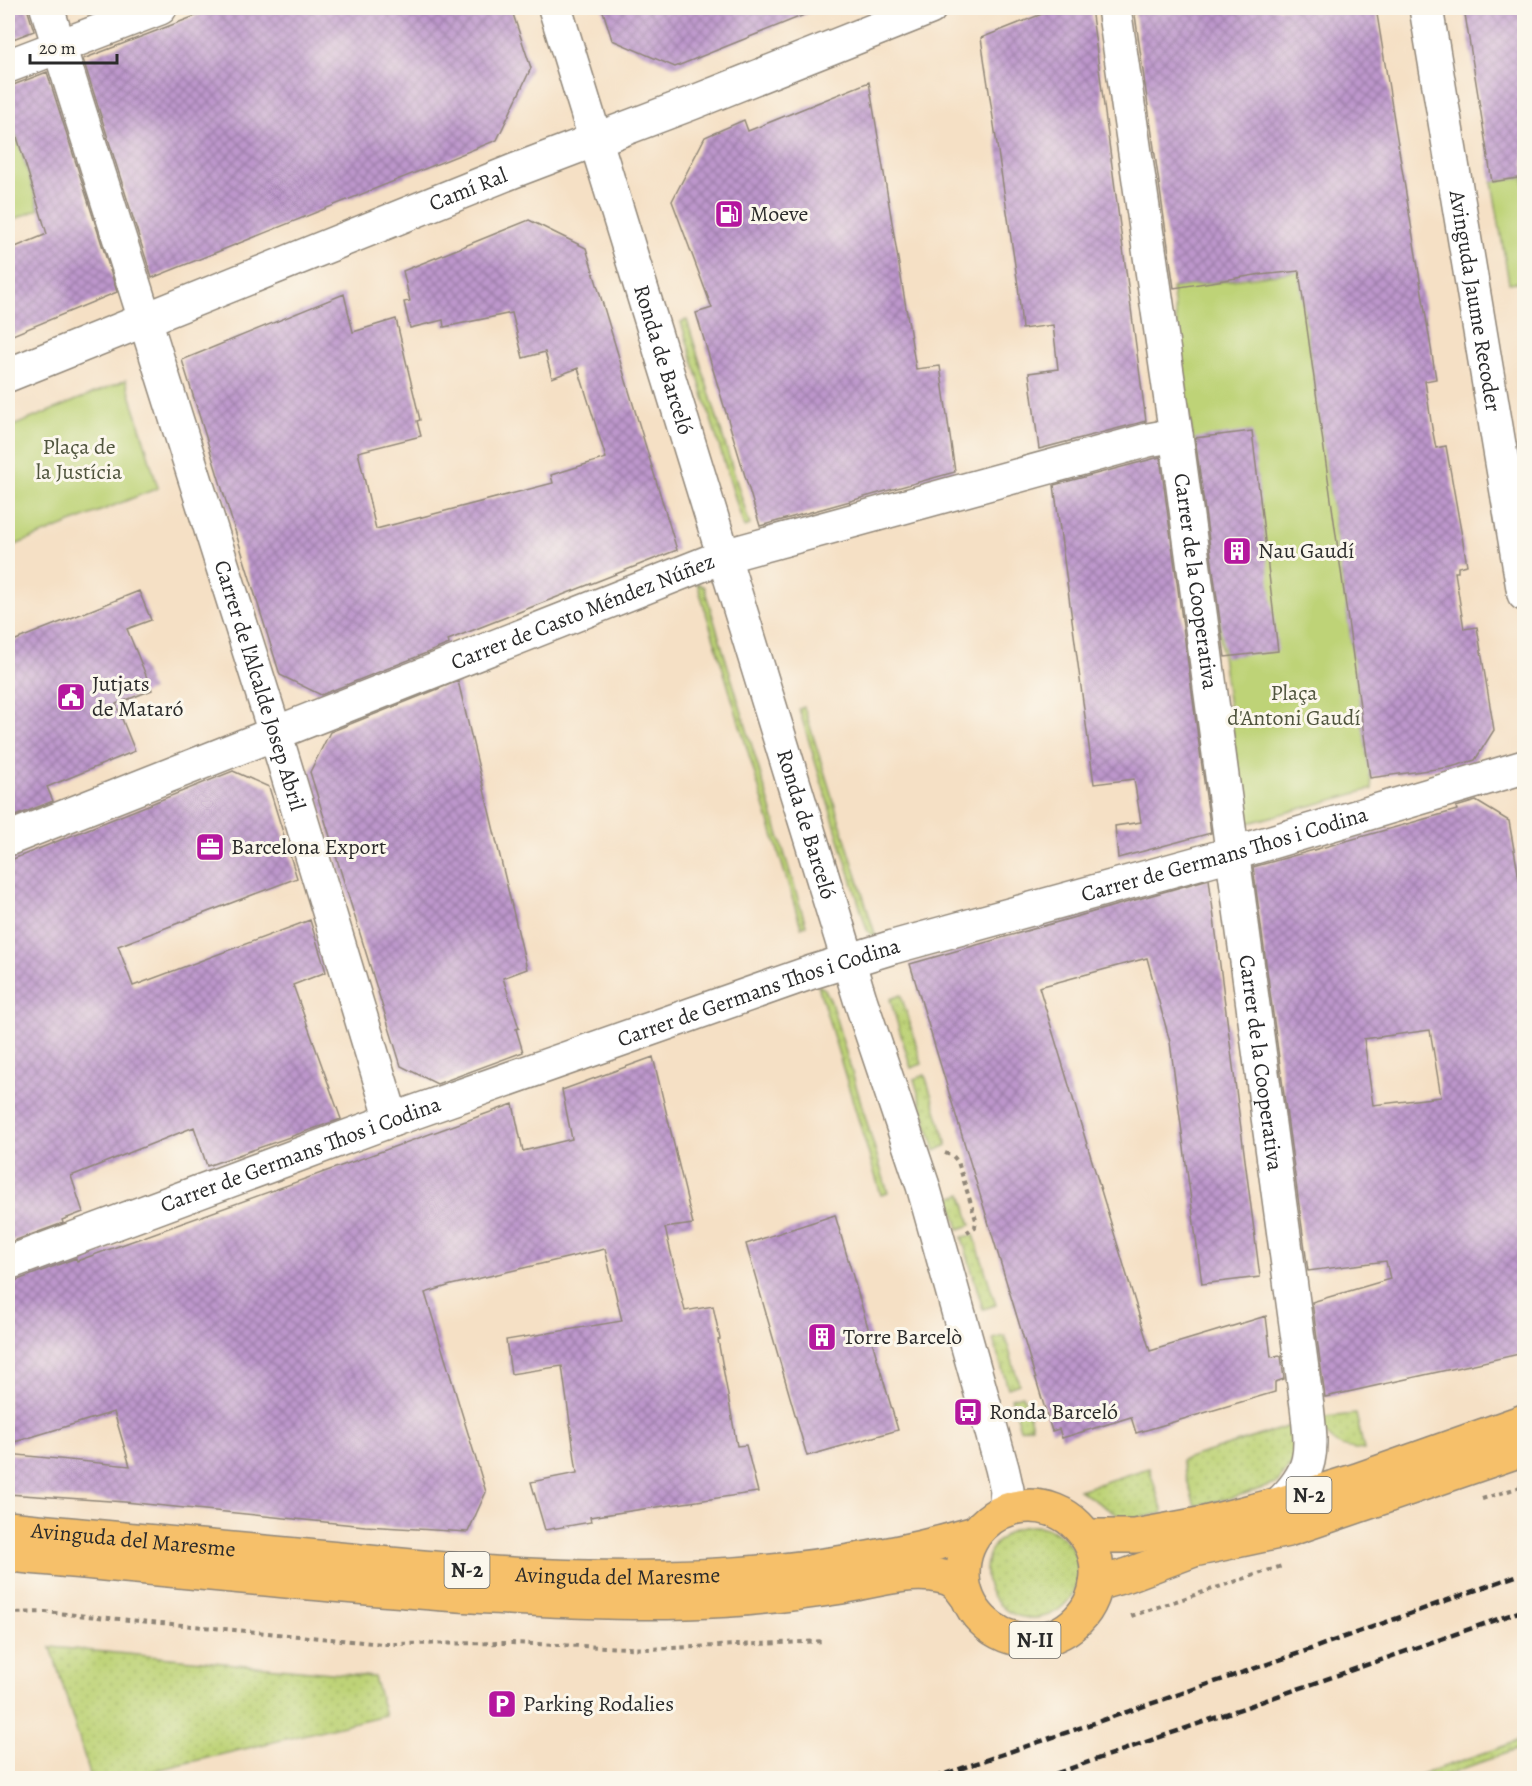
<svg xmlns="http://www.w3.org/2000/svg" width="1532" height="1786" font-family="Alegreya,serif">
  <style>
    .grass { fill: url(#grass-dots); stroke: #747f51; stroke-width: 1.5 }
    .green { fill: #bed377; stroke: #747f51; stroke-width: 1.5 }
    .building { fill: url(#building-cross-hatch); fill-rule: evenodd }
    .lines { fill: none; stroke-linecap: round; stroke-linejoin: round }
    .minor-casing { stroke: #908678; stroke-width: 36 }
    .tertiary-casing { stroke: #908678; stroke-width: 36 }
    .primary-casing { stroke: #908678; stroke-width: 36 }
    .path { stroke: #908678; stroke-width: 4; stroke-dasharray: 4.5 4.5; stroke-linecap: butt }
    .minor { stroke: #fff; stroke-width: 33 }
    .tertiary { stroke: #fff; stroke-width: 33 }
    .primary { stroke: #f6c06b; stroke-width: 33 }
    .rail { stroke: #2b2b2b; stroke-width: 4.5; stroke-dasharray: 9 4.5; stroke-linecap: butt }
    .labels { text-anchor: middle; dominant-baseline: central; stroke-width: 6; stroke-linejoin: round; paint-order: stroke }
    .shield { fill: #fbf7ec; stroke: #696865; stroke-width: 1.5 }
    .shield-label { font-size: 21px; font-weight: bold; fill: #2b2b2b }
    .street-label { font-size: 22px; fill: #2b2b2b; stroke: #fbf7ec }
    .poi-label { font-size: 22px; fill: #2b2b2b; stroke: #fbf7ec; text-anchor: start }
    .park-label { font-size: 22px; fill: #50553e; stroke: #fbf7ec }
  </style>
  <defs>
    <pattern id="grass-dots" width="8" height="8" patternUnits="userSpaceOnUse" patternTransform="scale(1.5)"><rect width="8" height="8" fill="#bed377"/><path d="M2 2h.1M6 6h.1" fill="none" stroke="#a3b567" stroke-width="1.8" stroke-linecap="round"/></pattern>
    <pattern id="building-cross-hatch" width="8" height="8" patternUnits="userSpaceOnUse" patternTransform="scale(1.5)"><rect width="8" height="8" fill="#bd97cc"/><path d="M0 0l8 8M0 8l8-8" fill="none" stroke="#9a7ba6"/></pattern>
  </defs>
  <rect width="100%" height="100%" fill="#fbf7ec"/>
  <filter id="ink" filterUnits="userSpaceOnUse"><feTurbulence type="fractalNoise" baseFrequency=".0167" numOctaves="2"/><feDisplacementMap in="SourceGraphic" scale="12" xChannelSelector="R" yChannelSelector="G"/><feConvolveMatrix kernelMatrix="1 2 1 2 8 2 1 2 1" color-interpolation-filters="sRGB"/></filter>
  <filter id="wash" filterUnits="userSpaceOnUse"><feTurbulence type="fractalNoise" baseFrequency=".008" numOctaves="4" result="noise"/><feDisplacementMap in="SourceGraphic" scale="24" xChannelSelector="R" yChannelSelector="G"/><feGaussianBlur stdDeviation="1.35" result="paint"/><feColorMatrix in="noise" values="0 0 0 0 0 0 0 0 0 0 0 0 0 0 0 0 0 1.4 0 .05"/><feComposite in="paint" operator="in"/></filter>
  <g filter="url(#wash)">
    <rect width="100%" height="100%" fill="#f5e0c5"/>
    <path class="grass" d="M687,320L750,525L744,527L681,322Z
      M697,583L704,587L806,925L801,927Z
      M804,707L875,934L878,937L871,935L867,930L799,709Z
      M818,985L825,989L831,1002L888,1193L881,1195Z
      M901,995L922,1064L911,1068L890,999Z
      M925,1075L947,1145L935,1151L914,1079Z
      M962,1194L971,1225L959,1229L950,1198Z
      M974,1235L996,1305L983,1309L962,1237Z
      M1005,1336L1019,1384L1008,1388L993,1339Z
      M1023,1395L1032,1426L1020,1429L1011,1398Z
      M1356,1414L1364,1450C1336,1448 1329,1442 1316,1418Z
      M1303,1422L1302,1451L1276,1484L1234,1497L1195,1506L1181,1460Z
      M1149,1468L1163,1513L1131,1520L1120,1517L1079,1490Z
      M986 1572a46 46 0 1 1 92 0a46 46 0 1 1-92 0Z
      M51,1647L374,1677L385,1715L124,1778H91Z
      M1524,1739V1747L1436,1778H1411Z"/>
    <path class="green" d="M8,108L39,209L8,222Z
      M1524,177V281L1509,283L1492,182Z
      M1299,271L1372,789L1245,824L1172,288Z
      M126,380L158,488L8,548V428Z"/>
    <g id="blocks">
      <path class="building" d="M8,8H27L34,31L8,41Z
        M216,8H511L531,68L497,140L152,278L83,59Z
        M602,8H819V9L675,67L612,40Z
        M1057,8H1091L1146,421L1039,449L1029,373L1058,369L1053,325L1022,329L1018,285L981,38Z
        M1134,8H1376L1436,379L1425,381L1432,428L1436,448L1446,446L1467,565L1458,567V572H1455L1464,629L1477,627L1494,730L1475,760L1451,767L1370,778L1299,271L1260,275L1262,274L1174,288Z
        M1464,8H1524V177L1492,182Z
        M47,72L117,292L8,337V250L47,234L8,108V87Z
        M869,82L916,369L940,366L955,472L760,526L696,313L712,308L672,201L705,137L744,120L748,131Z
        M529,220L586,248L677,550L448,640L449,644L321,695L280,675L182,360L344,294L353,332L396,319L420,420L417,421L421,436L358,452L376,529L553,483L551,475L606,458L578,368L552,378L545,352L523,358L512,313L444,327L443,320L410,328L404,302L410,301L403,271Z
        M1252,431L1278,651L1225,657L1195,438Z
        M1160,457L1211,833L1118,858L1115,826L1141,822L1134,779L1094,784L1054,485Z
        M139,591L151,620L127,629L152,690L116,704L135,751L47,787L53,801L10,818L8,810V643Z
        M458,681L527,969L503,978L519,1028L516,1029L523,1052L437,1084L401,1066L310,772L330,732Z
        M233,771L269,787L297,878L118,946L133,986L310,920L326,972L293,985L341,1119L207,1166L194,1127L71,1176L83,1212L62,1220L63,1223L8,1243V861Z
        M1476,801L1509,821L1521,890L1524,889V1353L1325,1397L1312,1302L1390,1279L1386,1261L1308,1271L1253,867L1457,810L1456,807ZM1430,1030L1441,1097L1373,1105L1364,1039Z
        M1209,879L1260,1277L1202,1284L1170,1042L1147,958L1039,987L1150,1351L1266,1316L1271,1357L1281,1356L1284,1379L1275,1382V1392L1136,1433L1131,1417L1062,1438L1059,1429L1052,1431L1048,1419L910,964Z
        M653,1057L693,1224L665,1228L685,1311L713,1306L720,1339L718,1340L737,1446L746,1445L758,1492L590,1517L591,1522L545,1530L531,1482L577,1473L562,1366L511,1374L506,1340L622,1321L605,1249L451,1285L425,1293L486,1492L468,1532L365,1526L125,1502L8,1494V1454L130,1466L114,1412L8,1444V1281H15L76,1258L77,1261L513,1104L523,1151L572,1139L562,1090Z
        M835,1215L898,1430L807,1456L746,1244Z"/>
    </g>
  </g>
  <g filter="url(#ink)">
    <use href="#blocks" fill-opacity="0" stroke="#908678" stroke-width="1.5"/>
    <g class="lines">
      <g class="minor-casing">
        <g id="minor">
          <path id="s1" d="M47,8L275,733L392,1120"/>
          <path id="s2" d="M1114,8L1176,435L1307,1406C1312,1452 1315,1470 1279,1504"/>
          <path id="s3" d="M1426,8L1524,594"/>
          <path d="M8,66L160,8"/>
          <path id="s4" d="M8,375L516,170L692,103L930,8"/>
          <path id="s5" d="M8,839L724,556L1148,440L1176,435"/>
          <path id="s6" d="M8,1263L392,1120L812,972L893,947L1231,854L1524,767"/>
        </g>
      </g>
      <g class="tertiary-casing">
        <g id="tertiary">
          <path id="s7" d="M555,8L860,999L923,1186L1002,1468L1007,1490L1005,1510"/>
        </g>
      </g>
      <g class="primary-casing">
        <g id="primary">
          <circle cx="1030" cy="1573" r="67"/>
          <path id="s8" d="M8,1528C118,1539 228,1549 339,1559C422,1567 505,1576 588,1577C718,1580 850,1570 975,1533"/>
          <path d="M1086,1536H1135L1205,1523L1279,1504L1357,1480L1524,1421"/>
          <path d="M8,1555C163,1569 318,1586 473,1596C544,1600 616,1604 687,1602C739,1601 791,1595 842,1587C874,1581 911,1569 943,1577C954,1579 959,1586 965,1594"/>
          <path d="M1096,1584L1128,1575L1194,1550L1288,1530L1524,1449"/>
        </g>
      </g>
      <path class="path" d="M945,1153L953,1156L958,1162L976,1220L975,1227L967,1232
        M1482,1499L1524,1486
        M8,1613L45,1612L383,1644L512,1643L650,1649L825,1641
        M1131,1616L1282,1566"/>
      <use href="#minor" class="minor"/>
      <use href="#tertiary" class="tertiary"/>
      <use href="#primary" class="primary"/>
      <path class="rail" d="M933,1778L1291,1656L1524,1573
        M1043,1778L1524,1610"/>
    </g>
  </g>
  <defs>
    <g id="fuel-square" transform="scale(1.5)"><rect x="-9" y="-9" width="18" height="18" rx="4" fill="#b5179e" stroke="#fbf7ec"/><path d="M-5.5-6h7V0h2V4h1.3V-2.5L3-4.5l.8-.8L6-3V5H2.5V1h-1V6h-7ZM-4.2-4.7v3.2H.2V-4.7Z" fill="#fff"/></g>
    <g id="building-square" transform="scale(1.5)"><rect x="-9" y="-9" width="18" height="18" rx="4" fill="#b5179e" stroke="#fbf7ec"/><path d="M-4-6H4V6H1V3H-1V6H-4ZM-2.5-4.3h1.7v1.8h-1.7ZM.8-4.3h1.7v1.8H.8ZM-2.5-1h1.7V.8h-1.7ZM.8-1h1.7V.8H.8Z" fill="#fff"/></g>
    <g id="civic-square" transform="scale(1.5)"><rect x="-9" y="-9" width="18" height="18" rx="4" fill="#b5179e" stroke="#fbf7ec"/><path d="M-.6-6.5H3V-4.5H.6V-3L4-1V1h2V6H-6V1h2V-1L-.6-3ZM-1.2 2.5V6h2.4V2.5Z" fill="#fff"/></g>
    <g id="office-square" transform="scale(1.5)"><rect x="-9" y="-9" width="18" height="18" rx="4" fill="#b5179e" stroke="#fbf7ec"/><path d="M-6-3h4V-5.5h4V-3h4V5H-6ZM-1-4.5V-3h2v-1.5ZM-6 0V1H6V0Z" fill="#fff"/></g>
    <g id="bus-square" transform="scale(1.5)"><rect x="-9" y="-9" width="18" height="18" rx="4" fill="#b5179e" stroke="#fbf7ec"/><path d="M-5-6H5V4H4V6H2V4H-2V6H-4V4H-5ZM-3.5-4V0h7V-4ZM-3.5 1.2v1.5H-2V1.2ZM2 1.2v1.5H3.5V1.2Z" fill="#fff"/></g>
    <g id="parking-square" transform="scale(1.5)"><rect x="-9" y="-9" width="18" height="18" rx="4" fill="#b5179e" stroke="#fbf7ec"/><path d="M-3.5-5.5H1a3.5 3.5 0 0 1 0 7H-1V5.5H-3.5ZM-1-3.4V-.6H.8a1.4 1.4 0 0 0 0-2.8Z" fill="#fff"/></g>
  </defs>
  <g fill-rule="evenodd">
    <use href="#fuel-square" x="729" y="214"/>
    <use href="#building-square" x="1237" y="551"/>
    <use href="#civic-square" x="71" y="697"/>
    <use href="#office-square" x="210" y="847"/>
    <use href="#building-square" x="822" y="1337"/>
    <use href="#bus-square" x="968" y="1412"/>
    <use href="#parking-square" x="502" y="1704"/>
  </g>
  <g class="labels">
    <g class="shield">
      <rect x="1286.5" y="1477" width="45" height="36" rx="4.5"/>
      <rect x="444.5" y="1552" width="45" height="36" rx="4.5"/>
      <rect x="1009.5" y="1622" width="51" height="36" rx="4.5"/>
    </g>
    <g class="shield-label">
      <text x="1309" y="1495">N-2</text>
      <text x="467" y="1570">N-2</text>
      <text x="1035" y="1640">N-II</text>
    </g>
    <g class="street-label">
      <text stroke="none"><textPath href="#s4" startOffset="496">Camí Ral</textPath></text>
      <text stroke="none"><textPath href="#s3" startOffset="297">Avinguda Jaume Recoder</textPath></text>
      <text stroke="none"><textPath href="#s7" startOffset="368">Ronda de Barceló</textPath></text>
      <text stroke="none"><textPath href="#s2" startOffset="579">Carrer de la Cooperativa</textPath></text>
      <text stroke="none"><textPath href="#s5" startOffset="618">Carrer de Casto Méndez Núñez</textPath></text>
      <text stroke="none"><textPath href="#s1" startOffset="710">Carrer de l'Alcalde Josep Abril</textPath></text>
      <text stroke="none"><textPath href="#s7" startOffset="854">Ronda de Barceló</textPath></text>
      <text stroke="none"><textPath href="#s6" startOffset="1284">Carrer de Germans Thos i Codina</textPath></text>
      <text stroke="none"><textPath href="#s6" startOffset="798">Carrer de Germans Thos i Codina</textPath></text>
      <text stroke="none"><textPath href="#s2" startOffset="1065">Carrer de la Cooperativa</textPath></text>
      <text stroke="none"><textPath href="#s6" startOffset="312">Carrer de Germans Thos i Codina</textPath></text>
      <text stroke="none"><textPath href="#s8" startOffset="126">Avinguda del Maresme</textPath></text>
      <text stroke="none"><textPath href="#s8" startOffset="612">Avinguda del Maresme</textPath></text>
    </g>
    <g class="poi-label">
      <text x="750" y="214">Moeve</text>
      <text x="1258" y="551">Nau Gaudí</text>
      <text x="92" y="684">Jutjats<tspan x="92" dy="25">de Mataró</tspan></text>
      <text x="231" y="847">Barcelona Export</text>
      <text x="843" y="1337">Torre Barcelò</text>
      <text x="989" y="1412">Ronda Barceló</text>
      <text x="523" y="1704">Parking Rodalies</text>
    </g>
    <g class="park-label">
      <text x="79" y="447">Plaça de<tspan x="79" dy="25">la Justícia</tspan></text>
      <text x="1294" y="693">Plaça<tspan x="1294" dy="25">d'Antoni Gaudí</tspan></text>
    </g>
  </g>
  <rect width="1532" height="1786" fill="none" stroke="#fbf7ec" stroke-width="30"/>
  <path d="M30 54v9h87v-9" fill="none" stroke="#2b2b2b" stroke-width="3"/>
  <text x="39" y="54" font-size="18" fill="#2b2b2b" stroke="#fbf7ec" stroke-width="4.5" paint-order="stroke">20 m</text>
</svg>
